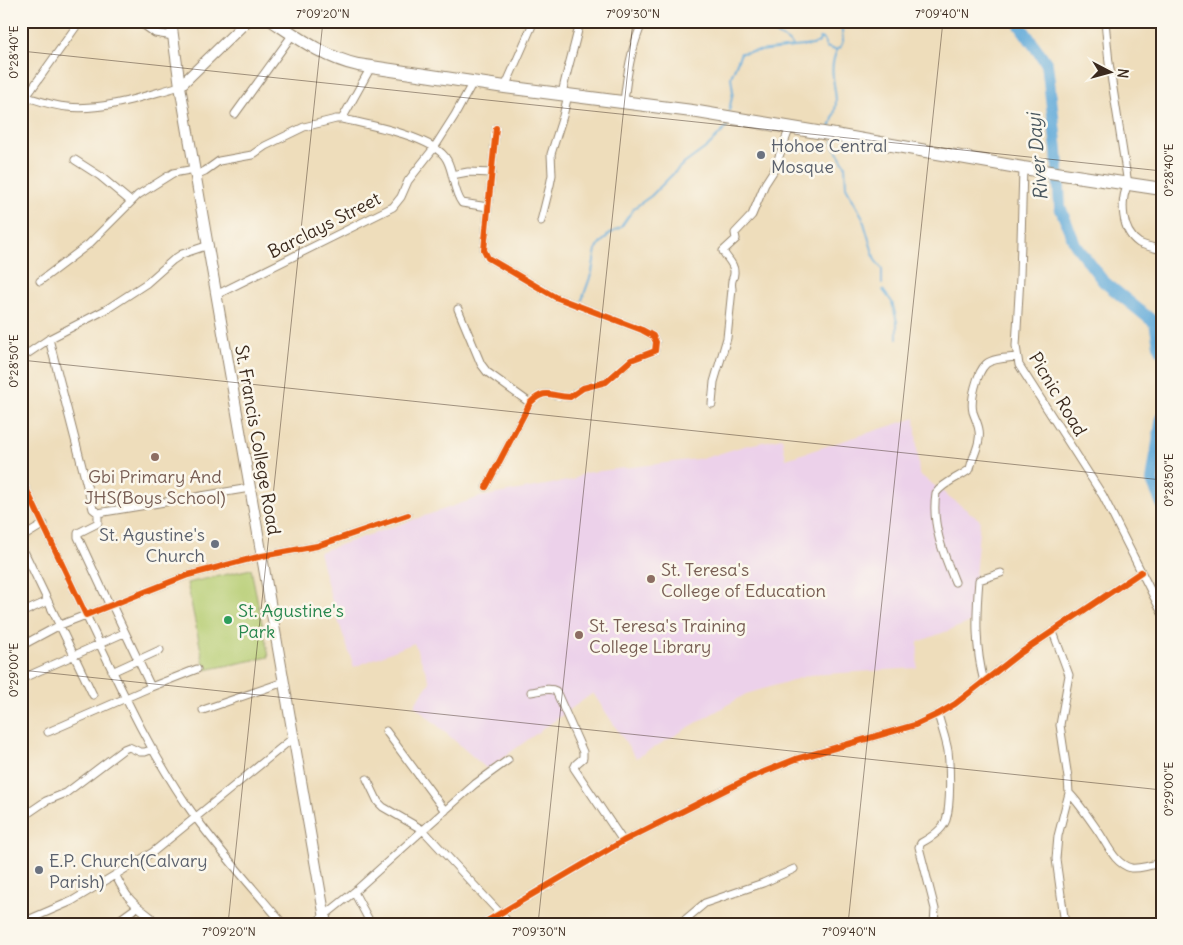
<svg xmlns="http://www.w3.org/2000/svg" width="1183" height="945" font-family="Delius,sans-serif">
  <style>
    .built { fill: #ecd1ea }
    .green { fill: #b5cc71; stroke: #787b48 }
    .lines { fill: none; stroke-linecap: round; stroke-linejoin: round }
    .stream { stroke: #62aad9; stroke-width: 2 }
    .river { stroke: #62aad9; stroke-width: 12 }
    .minor-casing { stroke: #94846c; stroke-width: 9 }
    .secondary-casing { stroke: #94846c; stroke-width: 12 }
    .trunk-casing { stroke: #94846c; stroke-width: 14 }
    .minor { stroke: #fff; stroke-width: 7 }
    .secondary { stroke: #fff; stroke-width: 10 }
    .trunk { stroke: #fff; stroke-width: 12 }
    .cycleway-casing { stroke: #fbf7ec; stroke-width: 9 }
    .cycleway { stroke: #e8590c; stroke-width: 6 }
    .ticks { fill: none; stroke: #3b2a1e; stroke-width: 1; stroke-opacity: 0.45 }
    .worship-dot { fill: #6b7280; stroke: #fbf7ec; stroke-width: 2 }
    .education-dot { fill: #8d6e63; stroke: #fbf7ec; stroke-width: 2 }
    .leisure-dot { fill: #2e9e5b; stroke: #fbf7ec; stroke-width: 2 }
    .labels { text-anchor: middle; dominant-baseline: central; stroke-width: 5; stroke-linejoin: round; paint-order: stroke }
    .worship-label { font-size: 18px; fill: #5b616d; stroke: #fbf7ec; text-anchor: start }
    .street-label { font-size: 18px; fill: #3b2a1e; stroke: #fbf7ec }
    .education-label { font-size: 18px; fill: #785e54; stroke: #fbf7ec; text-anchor: start }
    .leisure-label { font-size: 18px; fill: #27864d; stroke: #fbf7ec; text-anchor: start }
    .water-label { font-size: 19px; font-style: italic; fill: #49575f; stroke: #fbf7ec }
    .neatline { fill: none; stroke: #3b2a1e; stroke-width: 2 }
    .ticks-label { font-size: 12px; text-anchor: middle; fill: #3b2a1e }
  </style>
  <rect width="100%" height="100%" fill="#fbf7ec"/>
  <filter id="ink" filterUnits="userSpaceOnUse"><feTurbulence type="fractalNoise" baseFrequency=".02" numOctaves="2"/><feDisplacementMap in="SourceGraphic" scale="10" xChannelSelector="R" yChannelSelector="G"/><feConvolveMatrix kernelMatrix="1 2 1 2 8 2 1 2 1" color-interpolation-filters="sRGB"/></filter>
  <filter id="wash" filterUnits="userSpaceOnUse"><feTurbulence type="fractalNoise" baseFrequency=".0096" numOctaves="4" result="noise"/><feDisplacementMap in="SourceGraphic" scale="20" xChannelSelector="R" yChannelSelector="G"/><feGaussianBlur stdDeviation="1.12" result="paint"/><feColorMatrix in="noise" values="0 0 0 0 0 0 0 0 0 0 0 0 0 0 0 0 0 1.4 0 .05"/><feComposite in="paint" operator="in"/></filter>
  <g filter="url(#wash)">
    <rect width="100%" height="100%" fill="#edb"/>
    <path class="built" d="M915,418L919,474L980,520L971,622L918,642L917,668L810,675L746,694L636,758L593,693L487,769L414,705L430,682L414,643L354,667L333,605L319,552L480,497L573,480L584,473L705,458L744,446L782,438L786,459Z"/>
    <path class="green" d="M251,569L269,657L205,670L187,583Z"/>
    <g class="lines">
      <path class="stream" d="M730,21C750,27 779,30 794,47L813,45L819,42L820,38L824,40L826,47L835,50L840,48L843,41L841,22L851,23L858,27L861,25V21
        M729,111L733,92L731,77L741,53L794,47
        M830,128C833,119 836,111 836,101C835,81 828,70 837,50
        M833,141L835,148L845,165L846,187L862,216L875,260L882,269V284
        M883,290L892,302L897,322V339
        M582,300L592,272L596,249L608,235L621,227L634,208L651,196L681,166L707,147L727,127L728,121"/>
      <path class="river" d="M1017,21L1047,64L1057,150L1060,207L1075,244L1103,281L1155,323L1159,345L1162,352
        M1162,416L1152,481L1162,504"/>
    </g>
  </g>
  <g filter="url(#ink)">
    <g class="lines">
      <g class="minor-casing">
        <path id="minor" d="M138,21L155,33L173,36
          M1105,21L1109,63L1128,184C1120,201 1121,231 1139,243C1145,246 1155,248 1162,250
          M505,87L534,21
          M562,94C567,69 575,46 580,21
          M27,97C40,101 53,106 67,107C106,111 143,96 180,86
          M624,102C627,74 631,48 643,21
          M21,104L80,21
          M235,114L293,34
          M342,119L371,67
          M75,160L100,176L130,201
          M1023,168L1020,277L1016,346L1019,365L1103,496L1162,613
          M196,175L205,171L219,161L252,155L265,146L304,127L336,119H342C366,124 436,137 447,160C454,173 453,191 462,203L488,207
          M452,175L468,172L492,173
          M541,221L550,185L552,175L551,154L563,116L568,95
          M40,281L89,244L138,195L173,173L195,169
          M216,295L393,207L401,197L408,181L434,148L455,115L473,82
          M458,309L481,364L487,372L530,403
          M49,339L93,509L98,513L250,488
          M21,358L49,339L107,309L147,283L173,260L182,254L209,245
          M712,404L714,382L727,338L732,289C730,278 734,280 734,273C735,264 726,258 723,251L736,239L735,233L752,215L765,184L774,170L790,127
          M21,478L86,615L188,575L262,556L317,546L408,515
          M486,487L530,403C546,387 551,397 570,397L583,388L606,382L631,360L655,351L656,342L653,336L642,330L555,297L488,258L484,250L496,128
          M98,513V523L78,533V537L110,606
          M21,538L44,524
          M21,545L93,695
          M955,582C943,553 931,524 936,493C945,481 959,478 970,469C972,458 978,449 979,439C981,429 976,421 973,412C970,401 977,372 986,364C993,358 1008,358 1017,357
          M112,605L151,687
          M21,613L48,601
          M1053,632L1069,675L1060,725L1068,778L1069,793L1058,836L1056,859L1065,924
          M21,646L60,625L86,615C119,685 151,756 196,818C223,855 254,889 283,924
          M112,672L160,650
          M21,679L124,633
          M984,682C975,647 976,615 979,580L1001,573
          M531,692C539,691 549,687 556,691L583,752V758L576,764L574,768L623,841
          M203,710L284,682
          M386,731L445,811
          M48,732L151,687L197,669
          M508,760L475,784L423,830L510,924
          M1069,793C1080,804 1091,821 1100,834C1108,846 1115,864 1131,868C1141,869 1153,865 1162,862
          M21,818L46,801L66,793L124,749L129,747L140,752H145L153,749
          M116,876C126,897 132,903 151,917
          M354,892L371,924
          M21,923L72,901L153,852L293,738
          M117,924L119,920L137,907
          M314,924L354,892L423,830L383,807L378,802L367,779
          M482,924L623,841L751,777L796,759L915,725L938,714L955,704L1019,654L1141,572
          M680,924L705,903L763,883L794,869
          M934,924L935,909L919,847L921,843C930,838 942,831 946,820C951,805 950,768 948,751C946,739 941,726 938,714"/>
      </g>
      <g class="secondary-casing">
        <path id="secondary" d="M171,21L180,86L326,924
          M180,86L247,21"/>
      </g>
      <g class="trunk-casing">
        <path id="trunk" d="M273,21C300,39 326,58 358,65L505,87L692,111L829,134L1023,168L1162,189"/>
      </g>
      <use href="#minor" class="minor"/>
      <use href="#secondary" class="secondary"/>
      <use href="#trunk" class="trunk"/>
      <g class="cycleway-casing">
        <path id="cycleway" d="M21,478L86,615L188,575L262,556L317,546L408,515
          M486,487L530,403C546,387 551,397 570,397L583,388L606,382L631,360L655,351L656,342L653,336L642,330L555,297L488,258L484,250L496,128
          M482,924L623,841L751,777L796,759L915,725L938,714L955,704L1019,654L1141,572"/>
      </g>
      <use href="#cycleway" class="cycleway"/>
    </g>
  </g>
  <path class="ticks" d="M21,51L1162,171M21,360L1162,480M21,670L1162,790M228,924L323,21M538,924L633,21M848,924L943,21M1158,924L1162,888"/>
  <g class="worship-dot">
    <circle cx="761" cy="155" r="5"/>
    <circle cx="215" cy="544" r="5"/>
    <circle cx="39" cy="870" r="5"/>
  </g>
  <g class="education-dot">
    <circle cx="155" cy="457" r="5"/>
    <circle cx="651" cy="579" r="5"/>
    <circle cx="579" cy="635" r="5"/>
  </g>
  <circle class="leisure-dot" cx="228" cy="620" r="5"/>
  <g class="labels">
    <g class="worship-label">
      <text x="771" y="145">Hohoe Central<tspan x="771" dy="21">Mosque</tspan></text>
      <text x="205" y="534" text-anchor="end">St. Agustine's<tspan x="205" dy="21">Church</tspan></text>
      <text x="49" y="860">E.P. Church(Calvary<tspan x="49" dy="21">Parish)</tspan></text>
    </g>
    <g class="street-label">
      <text transform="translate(324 225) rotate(-27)">Barclays Street</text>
      <text transform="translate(1058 394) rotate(59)">Picnic Road</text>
      <text transform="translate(258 440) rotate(80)">St. Francis College Road</text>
    </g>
    <g class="education-label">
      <text x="155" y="476" text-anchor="middle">Gbi Primary And<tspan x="155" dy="21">JHS(Boys School)</tspan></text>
      <text x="661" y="569">St. Teresa's<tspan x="661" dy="21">College of Education</tspan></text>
      <text x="589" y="625">St. Teresa's Training<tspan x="589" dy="21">College Library</tspan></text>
    </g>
    <g class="leisure-label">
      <text x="238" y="610">St. Agustine's<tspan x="238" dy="21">Park</tspan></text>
    </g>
    <g class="water-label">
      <text transform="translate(1037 157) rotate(-95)">River Dayi</text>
    </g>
  </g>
  <rect width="1183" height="945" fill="none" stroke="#fbf7ec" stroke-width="55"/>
  <g transform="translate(1110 72) rotate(96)" stroke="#fbf7ec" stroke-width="4" paint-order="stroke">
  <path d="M0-4L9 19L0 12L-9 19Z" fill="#3b2a1e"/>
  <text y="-8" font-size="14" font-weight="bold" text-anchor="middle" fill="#3b2a1e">N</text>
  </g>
  <rect x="28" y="28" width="1128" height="890" class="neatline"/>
  <g class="ticks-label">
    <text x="323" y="18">7°09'20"N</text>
    <text x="633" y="18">7°09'30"N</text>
    <text x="942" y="18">7°09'40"N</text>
    <text transform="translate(14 52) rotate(-90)" y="4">0°28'40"E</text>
    <text transform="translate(1169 170) rotate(-90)" y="4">0°28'40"E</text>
    <text transform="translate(14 361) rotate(-90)" y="4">0°28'50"E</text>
    <text transform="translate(1169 480) rotate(-90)" y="4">0°28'50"E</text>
    <text transform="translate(14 670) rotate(-90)" y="4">0°29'00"E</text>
    <text transform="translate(1169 789) rotate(-90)" y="4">0°29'00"E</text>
    <text x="229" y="936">7°09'20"N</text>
    <text x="539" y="936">7°09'30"N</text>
    <text x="849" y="936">7°09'40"N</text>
  </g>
</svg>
